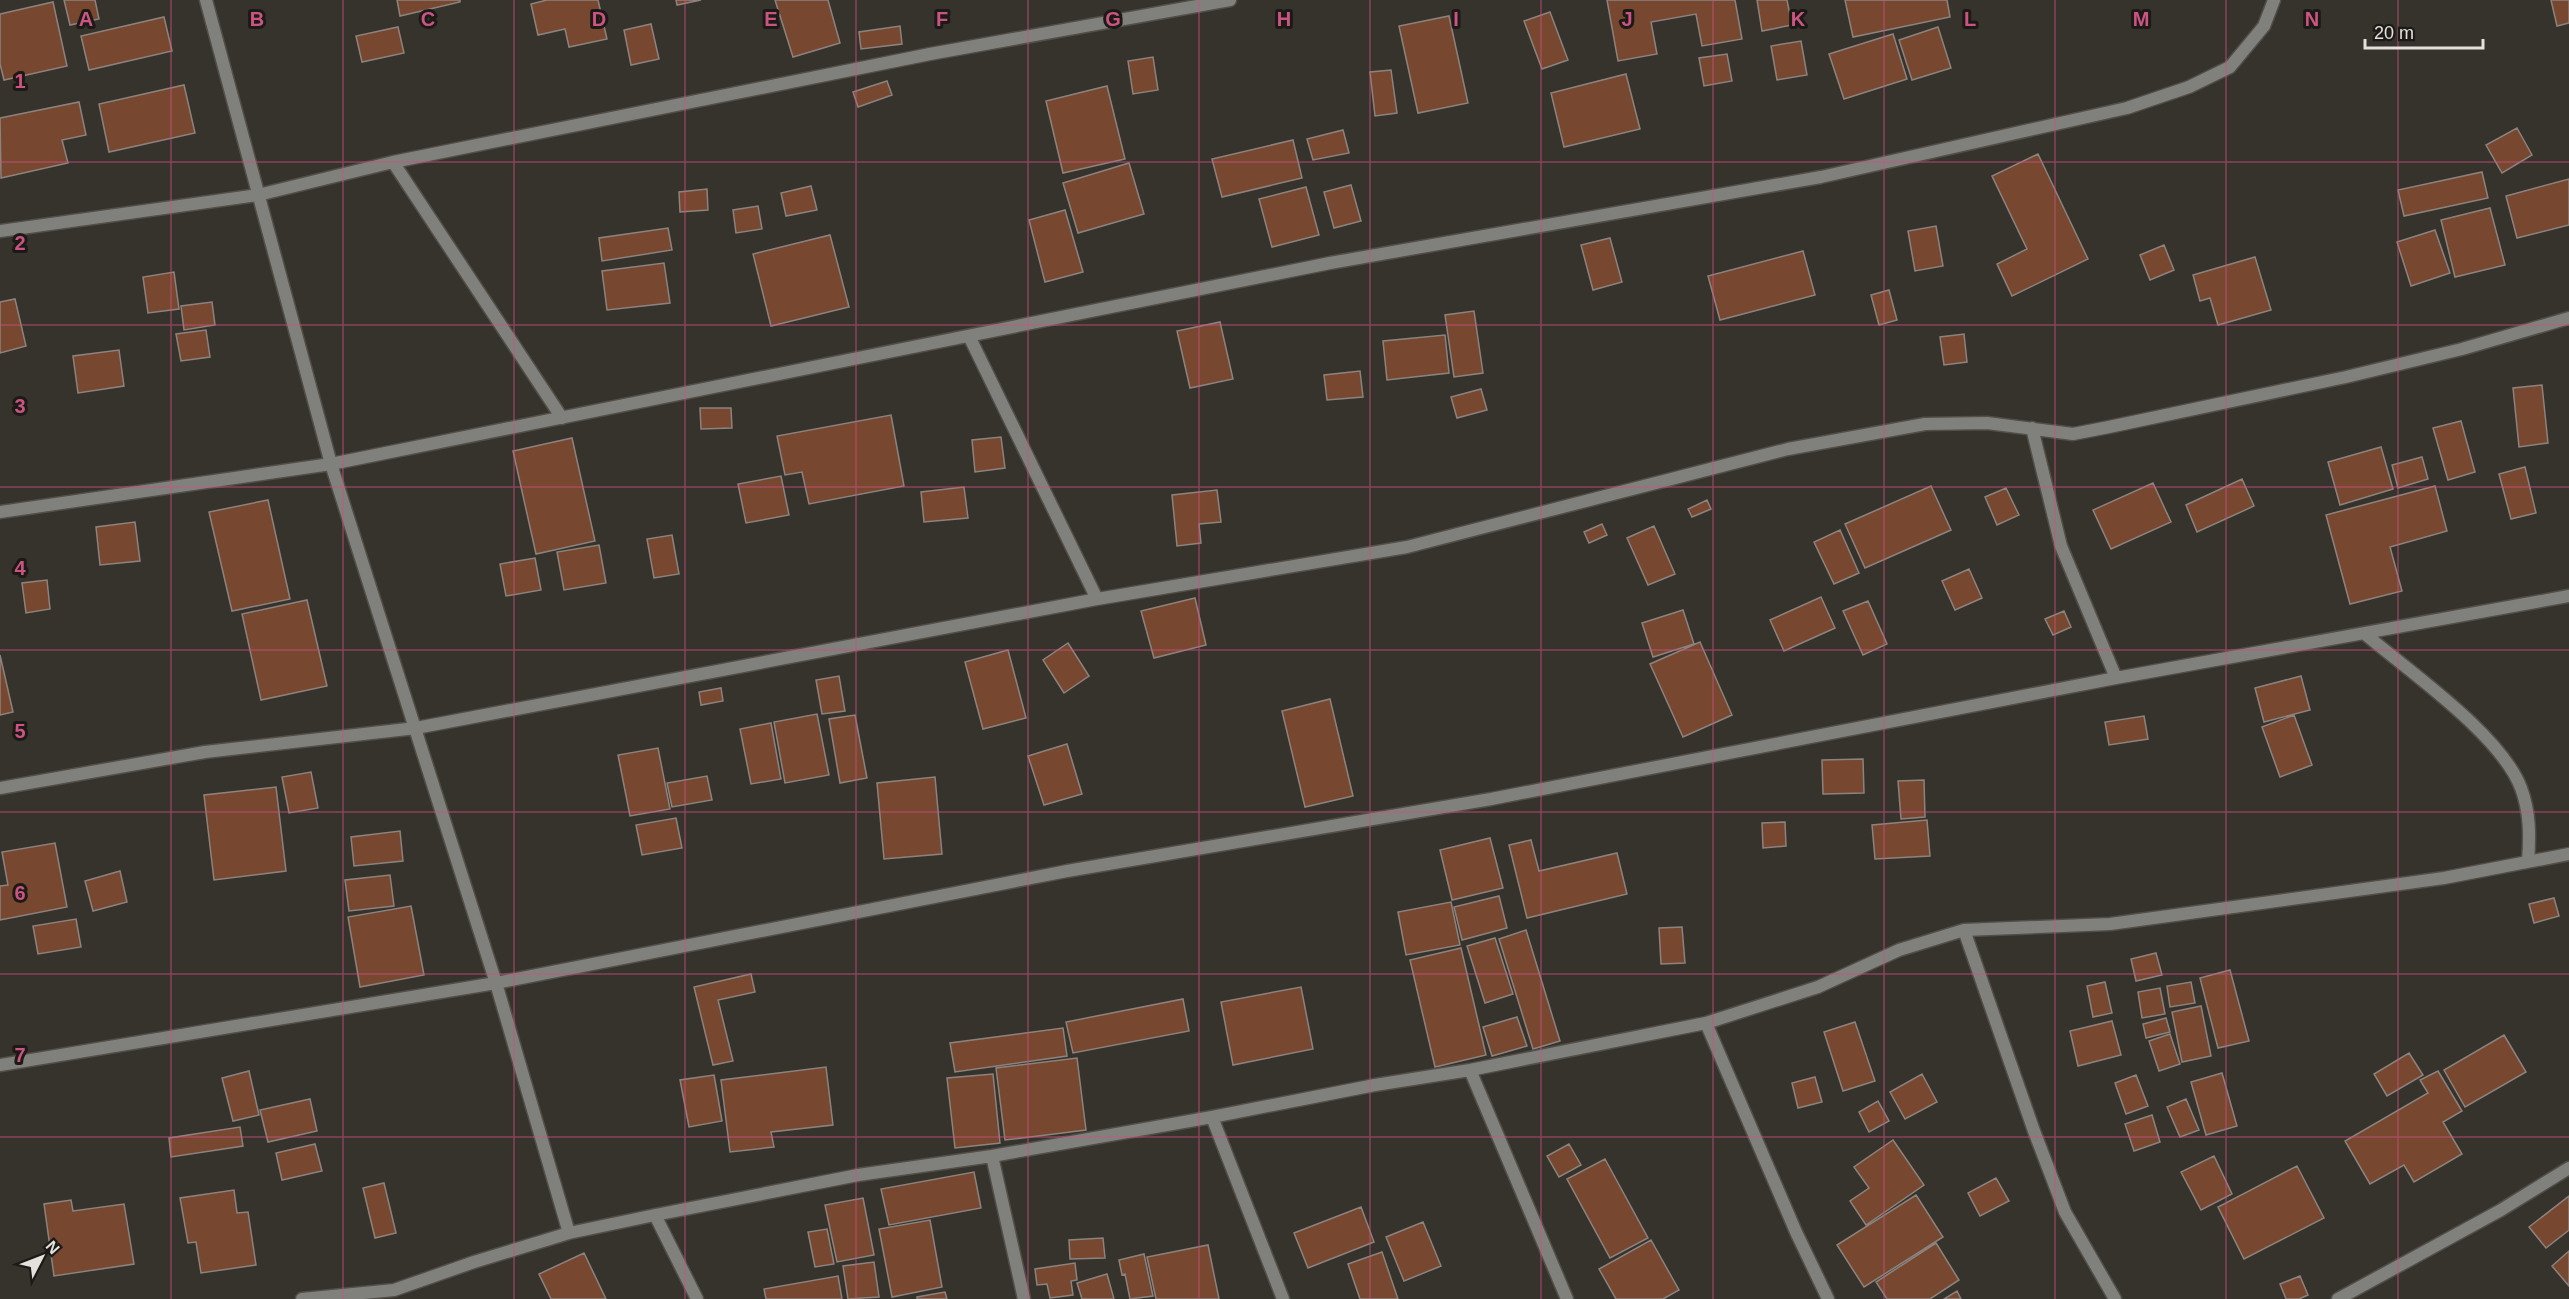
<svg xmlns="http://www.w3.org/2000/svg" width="2569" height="1299" font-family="Arial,sans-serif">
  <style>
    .building { fill: #774730; stroke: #8c837f; stroke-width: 1.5 }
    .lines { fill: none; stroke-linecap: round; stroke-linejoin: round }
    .street-casing { stroke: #524e48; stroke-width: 15 }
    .street { stroke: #80817d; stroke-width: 12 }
    .grid { fill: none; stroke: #cc5482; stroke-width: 1.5; stroke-opacity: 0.55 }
    .grid-label { font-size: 20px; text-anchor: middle; font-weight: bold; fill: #cc5482; stroke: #1c1a17; stroke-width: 6; stroke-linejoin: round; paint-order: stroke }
  </style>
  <rect width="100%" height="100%" fill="#36322c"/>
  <path class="building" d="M64,0H95L99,19L70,25Z
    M397,0H460V2L400,16Z
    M547,0H598L607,39L569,47L565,29L538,35L531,4Z
    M676,0H701L677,5Z
    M775,0H828L840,43L793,57Z
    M1607,0H1735L1742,39L1702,46L1696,14L1651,22L1657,54L1618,61Z
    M1757,0H1787L1792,25L1762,31Z
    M1845,0H1947L1950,17L1853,37Z
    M2551,0H2569V23L2557,26Z
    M53,2L67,66L4,80L0,64V14Z
    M1550,12L1568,60L1542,69L1524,21Z
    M1449,16L1468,103L1418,113L1399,26Z
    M164,17L172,51L89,70L81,36Z
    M651,24L659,59L631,65L624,30Z
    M900,26L902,44L861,49L859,32Z
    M398,27L404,53L362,62L356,36Z
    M1938,27L1951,68L1912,80L1899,40Z
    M1893,34L1907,79L1844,99L1829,54Z
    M1801,41L1807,75L1777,80L1771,46Z
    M1727,54L1732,81L1704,86L1699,58Z
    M1153,57L1158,90L1133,94L1128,61Z
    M1391,70L1397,113L1375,116L1370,72Z
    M1626,74L1640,129L1564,147L1551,93Z
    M887,81L892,95L858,107L853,92Z
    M184,85L195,133L109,152L99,104Z
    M1107,86L1125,159L1063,173L1046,101Z
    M79,102L86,135L62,140L68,163L1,178L0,118Z
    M2517,128L2532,155L2502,173L2486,145Z
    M1343,130L1349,153L1313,160L1307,139Z
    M1293,140L1302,178L1222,197L1212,159Z
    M2038,154L2088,259L2012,296L1997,264L2027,249L1992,176Z
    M1129,163L1144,214L1078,233L1063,183Z
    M2482,172L2488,198L2404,216L2398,190Z
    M2569,179V225L2517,238L2506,196Z
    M1351,185L1361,221L1334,228L1324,192Z
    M811,186L817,210L786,216L781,193Z
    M1306,187L1319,235L1272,247L1259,199Z
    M707,189L708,210L680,212L679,192Z
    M758,206L762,229L736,233L733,210Z
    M2490,208L2505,265L2455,277L2441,220Z
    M1065,210L1083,272L1045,282L1029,220Z
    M1936,226L1943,266L1915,271L1908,231Z
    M668,228L672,250L602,261L599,238Z
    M2435,230L2450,273L2411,286L2397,242Z
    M830,235L849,307L771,326L753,254Z
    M1610,238L1622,282L1593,290L1581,245Z
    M2164,245L2174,270L2150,280L2140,255Z
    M1803,251L1815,295L1720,320L1708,276Z
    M2255,257L2271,310L2218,325L2210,298L2200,301L2193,275Z
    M664,263L670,303L607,310L602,271Z
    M174,272L179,309L148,313L143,277Z
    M1889,290L1897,320L1879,325L1871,295Z
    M15,299L26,346L0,353V302Z
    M212,302L215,325L184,330L181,306Z
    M1474,311L1483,373L1454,377L1445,315Z
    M1220,322L1233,379L1190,388L1177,331Z
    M206,330L210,357L181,361L176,334Z
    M1964,334L1967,362L1944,365L1940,337Z
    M1445,335L1449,373L1387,380L1383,341Z
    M119,350L124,386L78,393L73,356Z
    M1360,371L1363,397L1327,400L1324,375Z
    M2542,385L2548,443L2519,447L2513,388Z
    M1481,389L1487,410L1457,418L1451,397Z
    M700,408H731L732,428L701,429Z
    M891,415L904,486L809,504L802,472L785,475L777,436Z
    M2461,421L2475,472L2448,480L2433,428Z
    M1001,437L1005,468L975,472L972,440Z
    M572,438L595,541L536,554L513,451Z
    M2381,447L2393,489L2340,505L2328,462Z
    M2422,457L2428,479L2398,488L2392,465Z
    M2525,467L2536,513L2511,519L2499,474Z
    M781,476L789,515L746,523L738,484Z
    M2242,479L2254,506L2197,532L2186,505Z
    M2153,483L2171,522L2111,549L2093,510Z
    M1931,486L1951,530L1865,568L1845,524Z
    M2435,486L2447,531L2390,547L2402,591L2350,604L2326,515Z
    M964,487L968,518L924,522L921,492Z
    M2006,488L2019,515L1997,525L1985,497Z
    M1217,490L1221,522L1199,524L1201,543L1177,546L1172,495Z
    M268,500L290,599L232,611L209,512Z
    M1707,500L1711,509L1692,517L1688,509Z
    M135,522L140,561L100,565L96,527Z
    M1602,524L1607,535L1589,543L1584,532Z
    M1654,526L1675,574L1648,585L1627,538Z
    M1840,530L1859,573L1834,584L1814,542Z
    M672,535L679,574L654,578L647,539Z
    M599,545L606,583L564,590L557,552Z
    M535,558L541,590L506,596L500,564Z
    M1969,569L1982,598L1955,610L1942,581Z
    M47,580L50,609L26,613L22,583Z
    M1821,597L1835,628L1784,651L1770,620Z
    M1195,598L1206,645L1154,658L1141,611Z
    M307,600L327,686L261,700L242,614Z
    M1868,601L1887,644L1863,655L1843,611Z
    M1683,610L1694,644L1653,657L1642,623Z
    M2064,611L2071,627L2053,635L2045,619Z
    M1700,642L1732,715L1683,737L1650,664Z
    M1068,643L1089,676L1064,693L1043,660Z
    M1008,650L1026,718L983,729L965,662Z
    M0,655L13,712L0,715Z
    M839,676L845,711L822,714L816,680Z
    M2301,676L2310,710L2264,722L2255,688Z
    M721,688L723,701L701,705L699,692Z
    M1330,699L1353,796L1305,807L1282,711Z
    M817,714L829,775L785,783L774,722Z
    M855,715L867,778L840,783L829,719Z
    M2294,715L2312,765L2280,777L2262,727Z
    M2144,716L2148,739L2109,745L2105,722Z
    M771,723L781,779L751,784L740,729Z
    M1067,744L1082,794L1044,805L1028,756Z
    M658,748L670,809L630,816L618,755Z
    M1863,759L1864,793L1823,794L1822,760Z
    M311,772L318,808L289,813L282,777Z
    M707,776L712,800L672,807L667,783Z
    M935,777L942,854L884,859L877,783Z
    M1924,780L1925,817L1901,819L1898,781Z
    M276,787L286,871L214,880L204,795Z
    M676,818L682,848L642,855L636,825Z
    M1927,820L1930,856L1875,859L1872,825Z
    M1785,822L1786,846L1763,848L1762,823Z
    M400,831L403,861L354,866L351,837Z
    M1490,838L1503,888L1452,900L1440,850Z
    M1531,840L1539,871L1617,853L1627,894L1527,918L1509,845Z
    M55,843L67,907L0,920V886L8,885L2,852Z
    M120,871L127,902L93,911L85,881Z
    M390,875L394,906L349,911L345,880Z
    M1499,896L1507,928L1462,940L1454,907Z
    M2554,898L2559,916L2534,923L2529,904Z
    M1451,902L1460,945L1406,955L1398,912Z
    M411,906L424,975L360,987L348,917Z
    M76,919L81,947L38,954L33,926Z
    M1682,927L1685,963L1661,964L1659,928Z
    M1526,930L1560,1041L1533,1049L1499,939Z
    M1495,938L1513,994L1485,1003L1467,946Z
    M1461,948L1486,1055L1435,1067L1410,960Z
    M2156,953L2162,975L2136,981L2131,959Z
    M2230,970L2249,1041L2218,1048L2200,978Z
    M751,974L755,992L718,1000L733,1061L713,1065L694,987Z
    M2105,982L2112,1013L2093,1017L2087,986Z
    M2191,982L2195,1003L2170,1007L2167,986Z
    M1301,987L1313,1049L1233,1065L1221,1002Z
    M2160,988L2165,1014L2142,1018L2138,992Z
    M1183,999L1189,1031L1073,1053L1066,1022Z
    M2201,1006L2211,1056L2182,1062L2172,1012Z
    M1517,1017L1527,1046L1492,1056L1483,1027Z
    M2166,1018L2170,1032L2146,1038L2143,1024Z
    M2112,1021L2121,1055L2078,1066L2070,1031Z
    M1855,1022L1875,1081L1843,1091L1824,1032Z
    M1063,1028L1067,1056L955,1072L950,1043Z
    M2170,1034L2180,1064L2159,1071L2149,1041Z
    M2504,1035L2526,1072L2465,1107L2444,1070Z
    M2409,1053L2423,1075L2387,1096L2374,1074Z
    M1077,1058L1086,1130L1005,1140L996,1068Z
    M826,1067L833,1125L771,1132L774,1147L730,1152L721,1080Z
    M249,1071L259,1115L233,1121L222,1078Z
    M2438,1071L2462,1111L2443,1122L2462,1154L2414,1182L2404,1165L2370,1184L2345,1141L2428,1093L2420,1080Z
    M2222,1073L2237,1126L2206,1135L2191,1082Z
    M993,1074L1000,1143L955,1148L947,1078Z
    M1922,1074L1937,1102L1905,1119L1890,1092Z
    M714,1075L722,1121L689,1127L680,1080Z
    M2136,1075L2148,1106L2126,1114L2115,1083Z
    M1815,1077L1822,1102L1798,1108L1792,1083Z
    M310,1099L317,1131L268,1142L260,1110Z
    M2186,1099L2199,1130L2180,1137L2167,1107Z
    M1878,1101L1889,1121L1869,1132L1859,1112Z
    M2152,1115L2160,1142L2134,1151L2125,1124Z
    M240,1127L243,1146L171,1157L169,1138Z
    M1893,1140L1924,1185L1866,1225L1850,1201L1869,1188L1854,1167Z
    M315,1144L322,1171L282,1180L276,1153Z
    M1569,1144L1581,1165L1559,1177L1547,1156Z
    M2214,1156L2232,1194L2201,1210L2181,1172Z
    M1605,1159L1648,1238L1610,1258L1567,1179Z
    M2297,1166L2324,1218L2244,1259L2218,1207Z
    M974,1172L981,1208L889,1225L881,1189Z
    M1996,1178L2009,1201L1980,1216L1968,1193Z
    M384,1183L396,1233L375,1238L363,1188Z
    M234,1190L237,1213L248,1212L256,1265L201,1273L196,1242L188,1243L180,1198Z
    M1916,1195L1943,1237L1864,1287L1837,1245Z
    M2569,1196V1230L2546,1248L2529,1227Z
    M863,1198L874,1255L837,1262L825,1205Z
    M71,1200L73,1211L124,1204L134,1264L54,1276L44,1204Z
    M1361,1207L1374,1242L1308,1268L1294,1233Z
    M930,1220L942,1287L892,1297L879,1229Z
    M1423,1222L1441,1266L1404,1281L1386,1237Z
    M827,1229L834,1264L815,1267L808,1232Z
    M1103,1238L1105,1258L1070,1259L1069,1240Z
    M1651,1240L1679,1290L1663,1299H1616L1599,1269Z
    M1936,1243L1959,1280L1930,1299H1887L1876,1282Z
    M1208,1245L1219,1299H1156L1147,1257Z
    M2569,1251V1286L2552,1266Z
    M1382,1252L1398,1299H1360L1348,1264Z
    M584,1253L606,1299H551L539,1274Z
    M1144,1254L1153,1296L1130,1299L1125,1274L1122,1275L1119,1260Z
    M874,1262L879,1297L848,1299L843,1266Z
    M1075,1263L1077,1280L1071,1281L1073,1295L1050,1298L1047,1284L1037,1285L1035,1269Z
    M1107,1274L1114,1299H1082L1077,1283Z
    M838,1276L842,1299H766L764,1289Z
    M2300,1276L2308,1295L2299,1299H2286L2280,1284Z
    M1957,1291L1961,1299H1944Z
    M945,1292L947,1299H917V1297Z"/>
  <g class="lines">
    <g class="street-casing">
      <path id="street" d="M206,0L331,464L496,983L569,1233
        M393,162L562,418
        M0,231L258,195L393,162L930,54L1230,0
        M969,336L1097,599
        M2032,428L2061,546L2116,678
        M0,512L331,464L1330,263L1821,177L2127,108L2189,87L2230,67L2264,26L2274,0
        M2365,634C2410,672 2501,735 2521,788C2530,812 2530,836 2528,861
        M0,788L205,752L416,728L1097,599L1407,547L1788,449L1925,424L1987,423L2073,434L2109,427L2346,377L2462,349L2569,318
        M1964,930L2034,1131L2065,1212L2115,1299
        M1706,1023L1796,1232L1828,1299
        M0,1065L496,983L1067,871L1491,799L2116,678L2569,596
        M1470,1070L1567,1299
        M1212,1117L1283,1299
        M992,1156L1024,1299
        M655,1215L697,1299
        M302,1299L394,1290L474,1262L569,1233L655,1215L858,1175L992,1156L1212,1117L1375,1085L1470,1070L1706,1023L1818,987L1899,950L1964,930L2110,924L2444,878L2569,854
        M2338,1299L2501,1210L2569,1168"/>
    </g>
    <use href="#street" class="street"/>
  </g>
  <path class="grid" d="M171,0V1299M343,0V1299M514,0V1299M685,0V1299M856,0V1299M1028,0V1299M1199,0V1299M1370,0V1299M1541,0V1299M1713,0V1299M1884,0V1299M2055,0V1299M2226,0V1299M2398,0V1299M0,162H2569M0,325H2569M0,487H2569M0,650H2569M0,812H2569M0,974H2569M0,1137H2569"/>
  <g class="grid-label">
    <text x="86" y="26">A</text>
    <text x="257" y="26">B</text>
    <text x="428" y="26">C</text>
    <text x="599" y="26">D</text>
    <text x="771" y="26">E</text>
    <text x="942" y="26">F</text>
    <text x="1113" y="26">G</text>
    <text x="1284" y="26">H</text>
    <text x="1456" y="26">I</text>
    <text x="1627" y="26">J</text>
    <text x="1798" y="26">K</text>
    <text x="1970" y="26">L</text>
    <text x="2141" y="26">M</text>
    <text x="2312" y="26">N</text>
    <text x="20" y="88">1</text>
    <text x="20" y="250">2</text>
    <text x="20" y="413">3</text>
    <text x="20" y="575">4</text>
    <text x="20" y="738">5</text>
    <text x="20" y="900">6</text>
    <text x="20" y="1062">7</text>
  </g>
  <g transform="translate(42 1257) rotate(48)" stroke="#1c1a17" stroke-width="4.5" paint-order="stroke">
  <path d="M0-4.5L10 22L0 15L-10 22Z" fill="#e4e1dd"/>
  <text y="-9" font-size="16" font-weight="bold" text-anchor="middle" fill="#e4e1dd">N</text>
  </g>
  <path d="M2365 39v9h118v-9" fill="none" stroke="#e4e1dd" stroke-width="3"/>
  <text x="2374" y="39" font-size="18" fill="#e4e1dd" stroke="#1c1a17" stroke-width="4.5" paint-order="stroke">20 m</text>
</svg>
